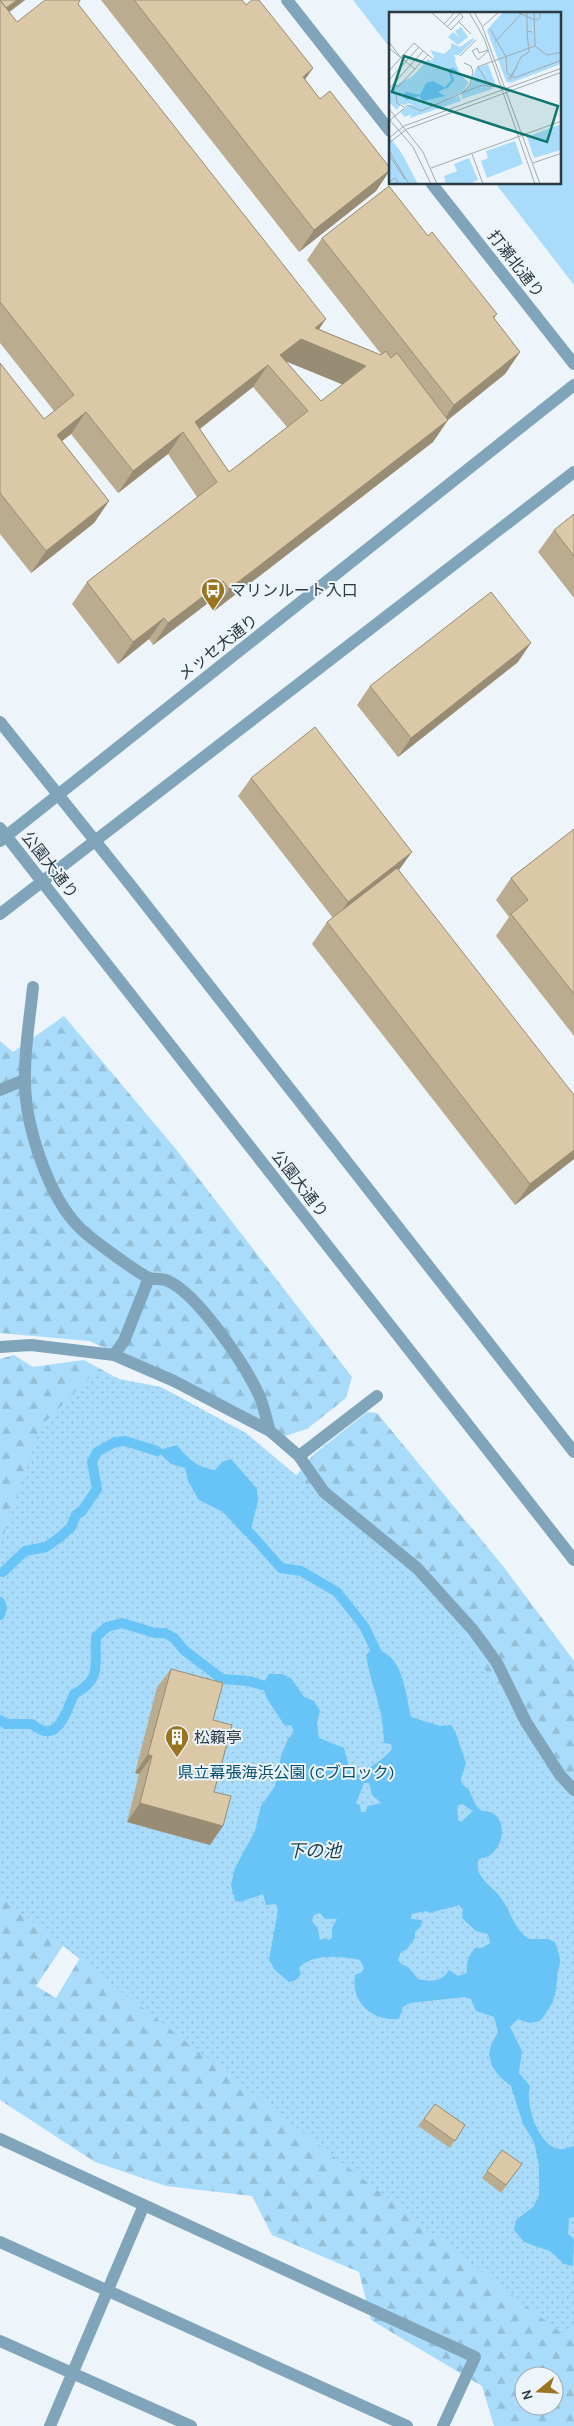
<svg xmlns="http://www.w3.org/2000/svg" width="574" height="2426" font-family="Karla,'Noto Sans JP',sans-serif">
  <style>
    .green { fill: #a9dcfb }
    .forest { fill: url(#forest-firs); fill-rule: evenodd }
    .garden { fill: url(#garden-dots) }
    .water { fill: #68c3f7; fill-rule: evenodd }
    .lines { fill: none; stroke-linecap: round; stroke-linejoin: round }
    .stream { stroke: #68c3f7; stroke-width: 10 }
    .service { stroke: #80a5bb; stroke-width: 12 }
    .pedestrian { stroke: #80a5bb; stroke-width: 12 }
    .tertiary { stroke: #80a5bb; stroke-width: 12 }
    .wall { fill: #bcac8f; fill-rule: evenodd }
    .shaded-wall { fill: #998c74 }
    .building { fill: #dbc8a6; stroke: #998c74; fill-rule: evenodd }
    .labels { text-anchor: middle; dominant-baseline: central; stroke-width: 4; stroke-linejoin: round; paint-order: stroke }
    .street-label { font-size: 16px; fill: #2b3942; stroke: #eef5fa }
    .poi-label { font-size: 16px; fill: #2b3942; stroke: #eef5fa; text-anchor: start }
    .park-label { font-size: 16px; fill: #045173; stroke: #eef5fa }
    .water-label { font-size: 18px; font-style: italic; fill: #153d52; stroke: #eef5fa }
    .inset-river { fill: none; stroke: #68c3f7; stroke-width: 2.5 }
    .inset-road { fill: none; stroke: #a0aab0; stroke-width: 1 }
    .view { fill: #0f766e; fill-opacity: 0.15; stroke: #0f766e; stroke-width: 2.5 }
    .inset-edge { fill: none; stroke: #2b3942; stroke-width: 2.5 }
  </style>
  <defs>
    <pattern id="forest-firs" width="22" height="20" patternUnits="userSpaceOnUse" patternTransform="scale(1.25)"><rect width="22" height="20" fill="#a9dcfb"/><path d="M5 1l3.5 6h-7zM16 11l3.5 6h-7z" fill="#92bed8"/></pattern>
    <pattern id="garden-dots" width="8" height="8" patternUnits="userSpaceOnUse" patternTransform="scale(1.25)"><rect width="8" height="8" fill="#a9dcfb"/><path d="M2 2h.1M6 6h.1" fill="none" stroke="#92bed8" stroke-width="1.8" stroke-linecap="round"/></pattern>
  </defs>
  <rect width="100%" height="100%" fill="#eef5fa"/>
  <path class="green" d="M353,0H574V285L496,184H560V14H390V48Z"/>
  <path class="forest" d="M64,1016L175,1148L352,1377L346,1398L307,1429L273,1440L241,1409L89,1341L0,1333V1041L13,1052Z
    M14,1355L33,1367L84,1360L203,1425L0,1567V1359Z
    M367,1412L377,1413L503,1566L574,1661V1838L280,1496L313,1455Z
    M0,1822L75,1928L36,1986L56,1998L101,1923L574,2266V2426H494L482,2386L371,2320L359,2272L272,2235L252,2196L166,2186L95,2162L0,2100ZM524,2376H554V2406H524Z"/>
  <path class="garden" d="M93,1374L161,1387L246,1433L433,1590L557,1779L574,1794V2328L561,2333L0,1897V1545L40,1427Z"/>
  <path class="water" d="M177,1445C187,1458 198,1468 215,1470L222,1462L231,1459L257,1489L258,1501L250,1533L245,1536L223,1512L199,1500L188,1481L185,1468L171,1464L157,1451Z
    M373,1648C404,1654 405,1692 411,1717L440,1726L451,1725L455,1731L466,1763L461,1779L462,1784L469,1790L476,1806L482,1811C506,1810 508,1842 490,1855C487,1857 482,1858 479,1859C472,1876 493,1886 501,1898C512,1913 513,1928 529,1939H548L555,1942C557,1948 560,1955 560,1961C560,1967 557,1972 557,1977C557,1995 552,2007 540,2021L529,2023L518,2019L510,2027L522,2051L519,2073L530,2086C525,2105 538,2145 559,2149C564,2150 569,2147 574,2146V2217L569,2218L568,2234L574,2239L573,2266L564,2264L550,2251L524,2242L514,2230L516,2220L533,2207L539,2196V2166L534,2142L523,2124L511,2086L499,2076L492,2066L489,2054L491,2045L498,2032L494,2017L476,2011L471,1999L465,1997L410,2003L403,2007L399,2019C373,2021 351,2004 355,1975L362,1972L364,1968L360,1960C342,1956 312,1953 299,1968L301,1974L296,1980L289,1982L275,1970L269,1960L278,1910L276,1904L266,1905L263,1894L240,1902L235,1901L231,1885L235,1868L255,1831L261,1806L275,1786L281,1756L288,1739L294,1732L291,1725L285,1726L267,1699L262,1685L269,1674H282L292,1679L304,1697L314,1701L320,1711L317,1723L319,1738L344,1748L352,1779C365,1769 382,1762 392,1749L391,1744L384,1743C384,1709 371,1687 366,1655ZM364,1783H369L372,1795L381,1803L368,1806L365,1812H361L360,1805L356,1803ZM462,1804L473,1811L461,1822L458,1820L457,1806ZM459,1905L463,1910L462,1918L476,1931L488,1934L490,1943L482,1948H475C468,1956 466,1964 467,1973L458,1976L449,1970C442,1982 431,1982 418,1979L408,1967L401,1964L398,1960L401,1952L406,1950L415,1938V1932L421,1926L422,1920L411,1919L412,1914L426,1911L430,1913C440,1909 449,1909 459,1905ZM320,1913L325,1919H337L332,1928V1938L328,1940L325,1938L320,1940L318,1929L312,1921L314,1915Z"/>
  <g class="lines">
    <path class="stream" d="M250,1533L281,1568L301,1571L337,1592L364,1626L380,1659
      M3,1572L25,1551L46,1547L60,1537L71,1527L76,1515L82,1511L97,1489L92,1462L97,1452L115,1442L125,1441L157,1451
      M0,1602L2,1608L0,1615
      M0,1720L6,1724H32C58,1746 66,1712 74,1694C103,1679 94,1665 96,1637L107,1627L122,1623L155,1633H165L174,1638L184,1650L222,1679L249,1681L262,1685"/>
    <path class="service" d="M0,2139L475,2357L443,2426
      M0,2242L407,2426
      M0,2341L191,2426
      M50,2426L144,2205"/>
    <path class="pedestrian" d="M33,987C30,1018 24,1050 25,1081C25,1125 48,1196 79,1227C88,1237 138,1273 149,1278C155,1280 162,1278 168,1281C198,1294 245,1365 259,1395C264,1406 266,1419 270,1431
      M0,1090L24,1080
      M0,1347L31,1345L114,1355L174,1381L270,1431L299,1456L324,1492L417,1568L473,1630L497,1663L526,1722L560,1775L574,1790
      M114,1355L124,1341L149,1278
      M299,1456L377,1396"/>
    <path class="tertiary" d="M287,0L390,131
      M432,184L574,364
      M0,722L132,887L574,1452
      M0,828L574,1560
      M0,841L574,385
      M0,914L574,472"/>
  </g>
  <path class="wall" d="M0,0H25L9,12L17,22L78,4L319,329L381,355V354L307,260L322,238L428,236L497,314L494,318L520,352L505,374L448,420L433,442L214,611L208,603L153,645L149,639L118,664L72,604L87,582L197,497L168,454L118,493L71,434L62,441L109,501L94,523L31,573L0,534V363L44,419L54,411L0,343ZM286,361L343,384L321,401ZM253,387L287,427L229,472L200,429Z
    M101,0H242L246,5L313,68L305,79L320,99L390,168V170L376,191L299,252Z
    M574,514V598L538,552L554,530Z
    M518,662L398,757L357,705L370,686Z
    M251,778L399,871L574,1159L515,1205L312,944L327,922L333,918L238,796Z
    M574,829V1036L496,936L509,917L496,900L511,878Z
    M171,1669L213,1720L214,1792L210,1845L127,1822L139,1774L135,1773L157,1687Z
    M435,2104L465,2125L450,2148L418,2126Z
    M502,2150L522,2164L501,2193L482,2178Z"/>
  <path class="shaded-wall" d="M17,0H25L0,19L3,10Z
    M313,68L298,90L303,77Z
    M390,170L376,191L299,252L314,230Z
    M326,319L311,341L366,366L351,388L285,361L280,355Z
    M520,352L505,374L439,427L454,405Z
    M268,365L253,387L188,438L195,422Z
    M86,412L71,434L42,457L57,435Z
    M448,420L433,442L214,611L229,589Z
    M183,432L168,454L118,493L133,471Z
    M109,501L94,523L31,573L46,551Z
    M223,581L208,603L153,645L168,623Z
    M164,618L149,639L118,664L133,642Z
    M531,643L518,662L398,757L411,738Z
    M412,852L399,870L335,921L348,902Z
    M574,1150V1159L515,1205L530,1184Z
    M148,1754L152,1756L139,1774L135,1773Z
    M140,1803L223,1826L210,1845L127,1822Z"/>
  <path class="building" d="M0,0L17,22L45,0H80L78,4L326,319L315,328L381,355L386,351L391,358L397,353L448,420L229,589L223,581L168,623L164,618L133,642L87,582L217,482L183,432L133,471L86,412L57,435L109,501L46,551L0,493V363L44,419L74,395L0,302ZM301,339L366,366L321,401L280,355ZM268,365L308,411L229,472L195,422Z
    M0,0H17L6,8Z
    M134,0H242L246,5L252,0H259L313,68L303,77L320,99L330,91L390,168V170L314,230Z
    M389,186L428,236L432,232L497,314L493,317L520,352L454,405L322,238Z
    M574,514V556L554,530Z
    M491,592L531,643L411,738L370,686Z
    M315,727L412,852L348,902L251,778Z
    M574,829V994L511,914L528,900L511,878Z
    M397,868L574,1095V1150L530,1184L327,922Z
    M171,1669L223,1683L213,1720L232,1725L214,1792L231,1796L223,1826L140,1803L152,1756L148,1754Z
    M435,2104L465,2125L455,2141L424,2119Z
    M502,2150L522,2164L506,2185L487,2171Z"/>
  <defs>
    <g id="bus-pin" transform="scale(1.25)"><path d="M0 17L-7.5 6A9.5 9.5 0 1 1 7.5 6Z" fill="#9b7420" stroke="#eef5fa"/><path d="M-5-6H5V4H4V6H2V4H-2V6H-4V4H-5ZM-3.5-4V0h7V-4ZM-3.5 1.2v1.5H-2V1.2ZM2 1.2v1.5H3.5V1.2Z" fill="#fff"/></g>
    <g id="building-pin" transform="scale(1.25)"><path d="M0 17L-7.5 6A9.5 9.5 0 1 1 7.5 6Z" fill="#9b7420" stroke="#eef5fa"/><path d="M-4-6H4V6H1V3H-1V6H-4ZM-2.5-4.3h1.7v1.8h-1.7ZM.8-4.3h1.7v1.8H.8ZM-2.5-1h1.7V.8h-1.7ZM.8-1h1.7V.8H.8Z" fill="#fff"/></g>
  </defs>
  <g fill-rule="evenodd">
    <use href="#bus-pin" x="213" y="590"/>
    <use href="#building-pin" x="177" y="1737"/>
  </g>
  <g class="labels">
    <g class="street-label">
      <text transform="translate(516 264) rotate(52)">打瀬北通り</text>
      <text transform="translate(218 647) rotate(-38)">メッセ大通り</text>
      <text transform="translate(50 865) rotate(52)">公園大通り</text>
      <text transform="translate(300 1184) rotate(52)">公園大通り</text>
    </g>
    <g class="poi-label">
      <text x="230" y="590">マリンルート入口</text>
      <text x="194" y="1737">松籟亭</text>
    </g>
    <g class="park-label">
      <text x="286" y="1772">県立幕張海浜公園 (Cブロック)</text>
    </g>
    <g class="water-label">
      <text x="314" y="1851">下の池</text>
    </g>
  </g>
  <g transform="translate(389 12)">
    <rect width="172" height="172" fill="#eef5fa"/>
    <path d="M114,0H172V52L121,71L117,69L98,18ZM72,15L79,25L69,33L59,25L64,20L71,26L66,19ZM172,112V138L145,146L138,125ZM0,124L13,142L29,172H0ZM126,129L134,152L98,166L92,149L99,146L97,139ZM80,146L89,168L79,172H57L55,164L68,159L65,152Z" fill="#a9dcfb"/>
    <path d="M135,0H145V8L149,11L142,18L144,30L140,34ZM116,21L112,28L119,37L135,33L140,37L124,46L118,66L110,48L119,43L114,39L115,44L109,45L103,27L108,31L106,25ZM84,26L85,28L70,43H65L67,48L45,59L41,56L45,60L17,93L12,92L8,98L1,91L0,79L4,75L24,64L39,47L44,49L45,45L41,38L55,42L62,36V31L71,35ZM154,28L172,34L171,38L147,43L142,36ZM155,43H172V51L123,67L127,58L134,62L146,56L148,51L156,53ZM99,52L106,71L102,73L103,77L73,87L72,81L82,72L87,56ZM70,84L72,89L21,106L22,102L16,105L11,100L21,93ZM5,136H9L15,146L28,172H20L2,140Z" fill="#a9dcfb"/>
    <path d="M64,44L71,62L80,71L73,80L32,98L23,92L10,90L9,81Z" fill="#a9dcfb"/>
    <path d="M44,69L57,76L49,80L56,84L34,89L30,84L18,88L13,84L17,80L31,83L37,71Z" fill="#68c3f7"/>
    <path class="inset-river" d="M57,76L64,68L60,58L64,57L68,61"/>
    <path class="inset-road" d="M42,0L62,18L74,5L70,0M80,0L95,26L146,172M85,0L93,14L151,172M128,0L146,8L151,6V0M138,0V19L143,20M145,0L146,34L158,43L173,40M70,10L82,22M55,12L66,0M94,14L110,0M58,15L71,1M101,17L117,45L118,61L125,66L173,48M0,30L12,46M106,30L134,0M0,36L26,57M99,38L90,41L88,36L83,39L89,48L99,39M71,44L87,28M88,55L146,34M89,55L100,73M0,59L25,31L45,48M119,67L128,55M0,68L30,35M121,68L132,45L140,40L138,19M5,71L9,75L39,43M0,77L34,39M7,81L8,91L15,95M73,81L93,73L106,75M0,97L34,140L48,172M0,107L24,135L42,172M0,109L19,93L32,99L73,81L81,73L84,60L82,54L75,51M0,126L15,114L173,56M0,131L18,117L173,60M0,139L20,172M83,142L94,172M0,143L16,167M144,151L173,141M42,156L173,109M0,170L6,166L9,169L6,172"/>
    <path class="view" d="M15,44L169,94L158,130L3,80Z"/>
    <rect width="172" height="172" class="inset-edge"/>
  </g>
  <g transform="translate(539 2391) rotate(252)"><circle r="24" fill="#eef5fa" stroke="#a0aab0"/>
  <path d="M0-4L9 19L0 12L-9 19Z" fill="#9b7420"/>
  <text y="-8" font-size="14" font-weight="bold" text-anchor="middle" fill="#2b3942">N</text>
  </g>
</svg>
